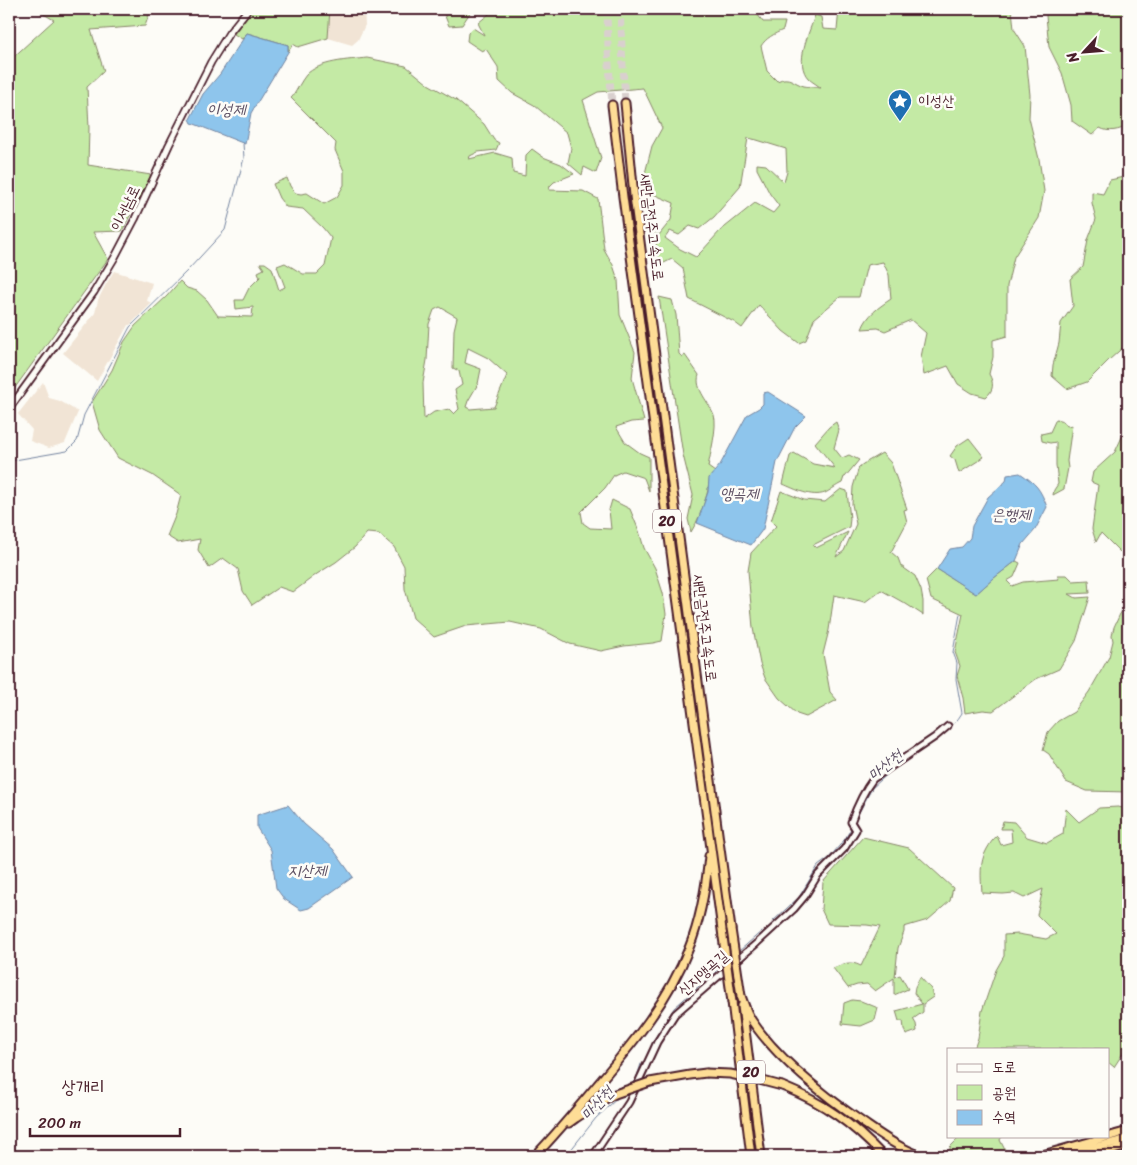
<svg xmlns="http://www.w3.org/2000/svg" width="1137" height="1165" font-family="Sriracha,'Poor Story',sans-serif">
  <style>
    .built { fill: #f1e4d5 }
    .green { fill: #c4eaa5; stroke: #878468; fill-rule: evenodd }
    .water { fill: #8ec5ec; stroke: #73839f }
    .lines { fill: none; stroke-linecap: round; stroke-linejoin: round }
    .stream { stroke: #73839f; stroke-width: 1 }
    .motorway-tunnel { stroke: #d9d0ce; stroke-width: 7; stroke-dasharray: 7 3.5; stroke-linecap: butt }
    .tertiary-casing { stroke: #4a1f2b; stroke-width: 9 }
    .secondary-casing { stroke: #4a1f2b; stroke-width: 9 }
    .motorway-casing { stroke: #4a1f2b; stroke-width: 11 }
    .tertiary { stroke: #fdfcf7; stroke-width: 5 }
    .secondary { stroke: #fdfcf7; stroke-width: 5.5 }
    .motorway { stroke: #fedd96; stroke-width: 7 }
    .motorway-bridge-casing { stroke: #4a1f2b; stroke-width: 11; stroke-linecap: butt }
    .motorway-bridge { stroke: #fedd96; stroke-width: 7 }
    .labels { text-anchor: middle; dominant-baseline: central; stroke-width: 5; stroke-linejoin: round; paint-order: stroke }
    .shield { fill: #fdfcf7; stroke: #806168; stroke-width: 1 }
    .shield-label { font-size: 14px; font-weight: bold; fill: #4a1f2b }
    .poi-label { font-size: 15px; fill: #4a1f2b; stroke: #fdfcf7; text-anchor: start }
    .street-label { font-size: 15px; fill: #4a1f2b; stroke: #fdfcf7 }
    .water-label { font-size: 16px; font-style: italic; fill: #5e5165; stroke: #fdfcf7 }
    .quarter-label { font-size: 18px; fill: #4a1f2b; stroke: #fdfcf7 }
  </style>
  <rect width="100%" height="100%" fill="#fdfcf7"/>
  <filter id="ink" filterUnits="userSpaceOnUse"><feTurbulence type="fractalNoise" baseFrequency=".02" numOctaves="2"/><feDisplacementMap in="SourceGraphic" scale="10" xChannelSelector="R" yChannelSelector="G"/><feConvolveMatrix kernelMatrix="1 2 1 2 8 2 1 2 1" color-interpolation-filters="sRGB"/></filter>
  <g filter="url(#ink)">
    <path class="built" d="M330,9H364L365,25L358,40L352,45L328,38Z
      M114,271L152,283L147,301L152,303L130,325H128L97,381L63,353L95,313L98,300L106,284Z
      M43,382L49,398L60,401L78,412L65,443L49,448L30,441L32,430L18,414Z"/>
    <path class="green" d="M35,9H151L145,26L91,30L104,71L87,87L89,128L88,165L151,175L122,231L93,232L108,259L9,396V61L54,20Z
      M253,9H330L328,38L298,47L293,44L288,52V45L247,33L242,39L234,34Z
      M442,9H471V11L462,25L449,26Z
      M487,9H761L758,15L763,22H785L783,30C774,34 766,38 761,46L767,71L777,81C790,75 793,83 804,86C809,87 815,87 821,88C818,85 812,82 809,79C793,63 810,32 815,15L821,17L823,29L837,30L839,9H1012L1014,29L1025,46L1030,95L1029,118L1039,159L1044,191L1039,218L1014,257L1007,286V336L993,340V357L989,374C994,383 994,390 986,397L972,393L958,384L948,366L924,375L921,357L926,333L911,320L885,331L878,328L862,329C867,315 879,307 891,299L889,275L883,262L867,265L859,297H840L814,319L806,340L799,343L783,331L759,305L742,328L734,322L689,299L683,268L672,259L658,266L655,232L659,235L671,220L674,203L641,189L652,146L662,128L643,88L598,92L583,100L601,158L596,173L584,167L582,175L568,163L571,148L567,133L534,105L512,93L499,81L498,67L486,49L482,51L467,41L468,33L473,28L484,35L478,23L489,14ZM748,138L757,140L786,149L787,172L784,182L766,165L757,164V169L770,194L779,206L773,213L755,203L720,231L702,251L696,257L680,249L665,238L670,231L679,235L690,226L699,229L714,217L740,187Z
      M1047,9H1128V126C1119,130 1109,133 1100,128L1092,135L1072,121L1071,105L1062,73L1049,47L1046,16Z
      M367,58L406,66L428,84L456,100L484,124L494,140L499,143L496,150L478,152L470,156L469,159L495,153L512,158L513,173L525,176L526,155L532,149L543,157L561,164L574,174L554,182L550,186L549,190L583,191L598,199L604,249L613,265L618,280L620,315L635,352L632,378L644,421L631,422L616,427L625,442L640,453L649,457V491L644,478L623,471L614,475L605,488L581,512L583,523L590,528L611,529L609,510L612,500L630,509L639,531L644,548L655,568L663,593L666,614L662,641L653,643L624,646L601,651L570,644L541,629L510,622L466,626L434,637L413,618L405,589L404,566L394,547L379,534L367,533L355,547L336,562L317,574L293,592L279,587L252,605L243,591L238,569L223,558L209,568L198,550L200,539L178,543L167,536L176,514L181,495L152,475L118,458L100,430L92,402L112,370L124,342L135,326L167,296L180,281L187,288L197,291L207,300L218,316L252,317L253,307L236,309L235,300H243L249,288L260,277L258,272L264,269L260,263H265L272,268L279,290L285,287L277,266L285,263L303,274H317L325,266L331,238L323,228L303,209L286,207L279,198L273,184L287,178L290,186L295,193L301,194L307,193L324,204L337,197L344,185V171L335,150L336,143L291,98L293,96C297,90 301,81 306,75C319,61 349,60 367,58ZM440,307L457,317L454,330L453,368L459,371L462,385L455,390L459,409L454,414L449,409L434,412L424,419L423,383L427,360L429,324L434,310ZM468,348L488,358L507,375L494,407L470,409L466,407L468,401L478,384L481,369L465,363Z
      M1128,176V343L1109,360L1087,382L1067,389L1052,376L1053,365L1059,343L1061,323L1073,306L1070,279L1083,267L1088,240L1096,219L1092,203V192L1103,194L1110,180Z
      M659,297L672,300L676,315L679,354L682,357L685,355L699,375C694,389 710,403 714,415C718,426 710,455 708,467L715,472C706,482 710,483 707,494C703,508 698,521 691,532L688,519L693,495L683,455Z
      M1056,419L1063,421L1067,426L1072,425L1067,461L1068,468L1064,489L1053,495L1054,490L1058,484L1056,465V442L1050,443L1042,441L1041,434L1050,432Z
      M836,422L839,430L834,448L842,458L849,455L859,460L845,477H844L842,483C837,485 828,492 825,493C811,498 795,489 783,484L790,456L794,453L813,464L835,468L815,443L829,427Z
      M1128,435V559L1123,555L1101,533L1096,542L1092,529L1098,485L1091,482L1093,472L1115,452L1122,437Z
      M969,438L984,457L959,473L955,460L950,456L957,446Z
      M882,453L891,463L907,509L904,510L907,522L891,552L898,558L901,566L915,576L921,590L923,601V615L906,604L881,590L865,602L834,595L829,630L823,654L830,692L837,700L806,717L797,714L779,698L765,678L760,664L753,628L748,571L751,553L776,526L771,521L781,491L804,500L825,502L841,489L847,491L850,519L849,527L813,545L816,548L848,532L836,557L844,551L856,524L852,504L853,487L859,467L863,464Z
      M1016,561L1020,563L1014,577L1007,581L1012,586L1023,582L1059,579L1057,575H1067L1073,581L1089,580L1090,593L1069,594L1076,598L1090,597L1076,641L1059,669L1036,679L993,711L983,710L965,713L963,698L957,676L960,666L955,652L963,614L931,599L926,580L937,569L976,594L994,578Z
      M1128,604V792L1087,791L1066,782L1049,754L1043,750L1048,732L1058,721L1074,712L1089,692L1109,657L1113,641L1112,635L1114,627L1120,614Z
      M1118,807L1128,809V1034L1123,1053L1114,1067L1108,1062V1049L1083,1048V1049H974L978,1038L982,1011L996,970L1004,956V935L1018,934L1046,939L1056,934L1037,915L1043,889L1024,898L1014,893L1003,894L982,893C981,877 979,863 987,849C990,844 992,840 997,836L1001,845L1012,842L1011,829H1001L1003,821L1014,822L1027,837L1047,843L1063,834L1066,809L1079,822L1099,808Z
      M863,837L909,848L953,888L950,901L928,920L904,927V932L898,948L895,977L900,975L908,989L894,995V978L875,991L867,984L857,985L848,988L833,968C844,964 849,960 861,966L880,927L867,925L828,924L821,909L823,882Z
      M920,977L931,989L933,997L923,1004V1012L913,1019L916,1024L917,1031L906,1035L904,1029L903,1021H899L896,1011L922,1004L914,993L915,987Z
      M852,1000L861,1001L878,1008L875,1020L861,1026L842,1024L844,1003Z
      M961,1136H1002L1000,1140L1008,1156H957L950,1155V1147Z"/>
    <path class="water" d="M247,33L288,45V52L251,113L245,144L192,123L190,119L203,94L220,74Z
      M768,392L806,416L795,427L777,462L763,529L751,545L697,523L708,492L709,478L720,465L747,415L759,408L763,404V393Z
      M1020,473C1036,484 1040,488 1047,507L1035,530L1023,544L1016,561L994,578L976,594L937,569L950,549L962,547L970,538L972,526L988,497L1006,481L1007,475Z
      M288,805L304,824L333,849L353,877L309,908L301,910L284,899L276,888L271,850L257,828V815Z"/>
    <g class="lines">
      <path class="stream" d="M9,461L67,451L77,441L84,415L130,327L188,270L225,230L244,158L243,143
        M925,747C940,737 953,728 962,713L956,679L957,663L953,652L960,614
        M853,824L872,788L891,771L905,760
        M772,922L799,897L818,866L829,858L845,839L852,827
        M738,952L762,931
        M655,1038L674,1008L723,965
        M630,1085L636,1079L641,1064
        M566,1156L596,1118L621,1095"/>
      <path class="motorway-tunnel" d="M607,9L608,51L612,105
        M620,9L625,103"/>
      <g class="tertiary-casing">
        <path id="tertiary" d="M593,1156L629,1102L657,1042L675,1014L757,943L794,909L805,896L818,875L844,849L856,830L851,822C857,806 863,792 873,779L935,737L948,726"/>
      </g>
      <g class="secondary-casing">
        <path id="secondary" d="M9,409L94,292L115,257L135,219L169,145L211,62L229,33L248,9"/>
      </g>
      <g class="motorway-casing">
        <path id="motorway" d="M625,103L634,196L719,841L731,929
          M612,105L623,197L723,937
          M741,996C744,1004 747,1014 752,1021C779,1061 826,1097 865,1124C884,1137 901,1149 922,1156
          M732,1002L751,1156
          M742,1006L761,1156
          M650,1082L690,1075L706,1073
          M782,1086C824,1103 852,1123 883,1156
          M569,1123L576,1118L600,1102
          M535,1156C557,1133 577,1109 598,1084C633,1043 669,1000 689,948C701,919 706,887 709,856
          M1039,1156L1128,1131
          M1062,1156L1128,1139
          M1092,1156L1128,1146"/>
      </g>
      <use href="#tertiary" class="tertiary"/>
      <use href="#secondary" class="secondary"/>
      <use href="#motorway" class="motorway"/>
      <g class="motorway-bridge-casing">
        <path id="motorway-bridge" d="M731,929L741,996
          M723,937L732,1002
          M706,1073L730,1074L759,1080L782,1086
          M600,1102L615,1094L650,1082"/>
      </g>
      <use href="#motorway-bridge" class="motorway-bridge"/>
    </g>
  </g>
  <defs>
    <g id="sight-pin" transform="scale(1.25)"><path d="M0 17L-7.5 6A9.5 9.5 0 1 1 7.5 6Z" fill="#1f6fb2" stroke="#fdfcf7"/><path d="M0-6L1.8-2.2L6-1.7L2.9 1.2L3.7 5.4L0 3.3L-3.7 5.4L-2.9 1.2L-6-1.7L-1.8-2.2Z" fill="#fff"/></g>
  </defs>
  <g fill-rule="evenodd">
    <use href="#sight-pin" x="900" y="101"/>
  </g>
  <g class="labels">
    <g class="shield">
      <rect x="653" y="509.5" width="28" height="23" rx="4"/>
      <rect x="737" y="1060.5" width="28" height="23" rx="4"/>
    </g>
    <g class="shield-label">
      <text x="667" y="521">20</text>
      <text x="751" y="1072">20</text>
    </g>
    <g class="poi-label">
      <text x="918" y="101">이성산</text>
    </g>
    <g class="street-label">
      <text transform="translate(125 208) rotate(-64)">이서남로</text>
      <text transform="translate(652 227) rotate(83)">새만금전주고속도로</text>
      <text transform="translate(705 628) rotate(83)">새만금전주고속도로</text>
      <text transform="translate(703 973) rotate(-41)">신지앵곡길</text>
    </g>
    <g class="water-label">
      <text x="226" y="109">이성제</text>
      <text x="739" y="493">앵곡제</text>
      <text x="1011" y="514">은행제</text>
      <text transform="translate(885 765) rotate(-38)">마산천</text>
      <text x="307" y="870">지산제</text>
      <text transform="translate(597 1103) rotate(-47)">마산천</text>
    </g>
    <g class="quarter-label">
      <text x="83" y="1087">상개리</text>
    </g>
  </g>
  <rect width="1137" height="1165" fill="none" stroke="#fdfcf7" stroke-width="30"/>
  <rect x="15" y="15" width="1107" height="1135" fill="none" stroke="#4a1f2b" stroke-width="2" filter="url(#ink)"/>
  <rect x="947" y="1048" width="162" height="90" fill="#fdfcf7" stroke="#b5a4a5"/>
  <rect x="957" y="1064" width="25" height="8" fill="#fdfcf7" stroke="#b5a4a5"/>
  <text x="992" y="1072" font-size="15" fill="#4a1f2b">도로</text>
  <rect x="957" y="1085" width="25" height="15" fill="#c4eaa5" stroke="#b5a4a5"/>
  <text x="992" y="1098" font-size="15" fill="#4a1f2b">공원</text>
  <rect x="957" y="1110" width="25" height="15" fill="#8ec5ec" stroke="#b5a4a5"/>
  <text x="992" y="1122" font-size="15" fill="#4a1f2b">수역</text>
  <g transform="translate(1084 52) rotate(244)" stroke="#fdfcf7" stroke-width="4" paint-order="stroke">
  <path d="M0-4L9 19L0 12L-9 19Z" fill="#4a1f2b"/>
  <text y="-8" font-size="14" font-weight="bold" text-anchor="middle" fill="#4a1f2b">N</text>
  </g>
  <path d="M30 1128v8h150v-8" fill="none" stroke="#4a1f2b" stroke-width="2.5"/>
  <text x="38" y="1128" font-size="15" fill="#4a1f2b" stroke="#fdfcf7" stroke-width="4" paint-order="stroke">200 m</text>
</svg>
